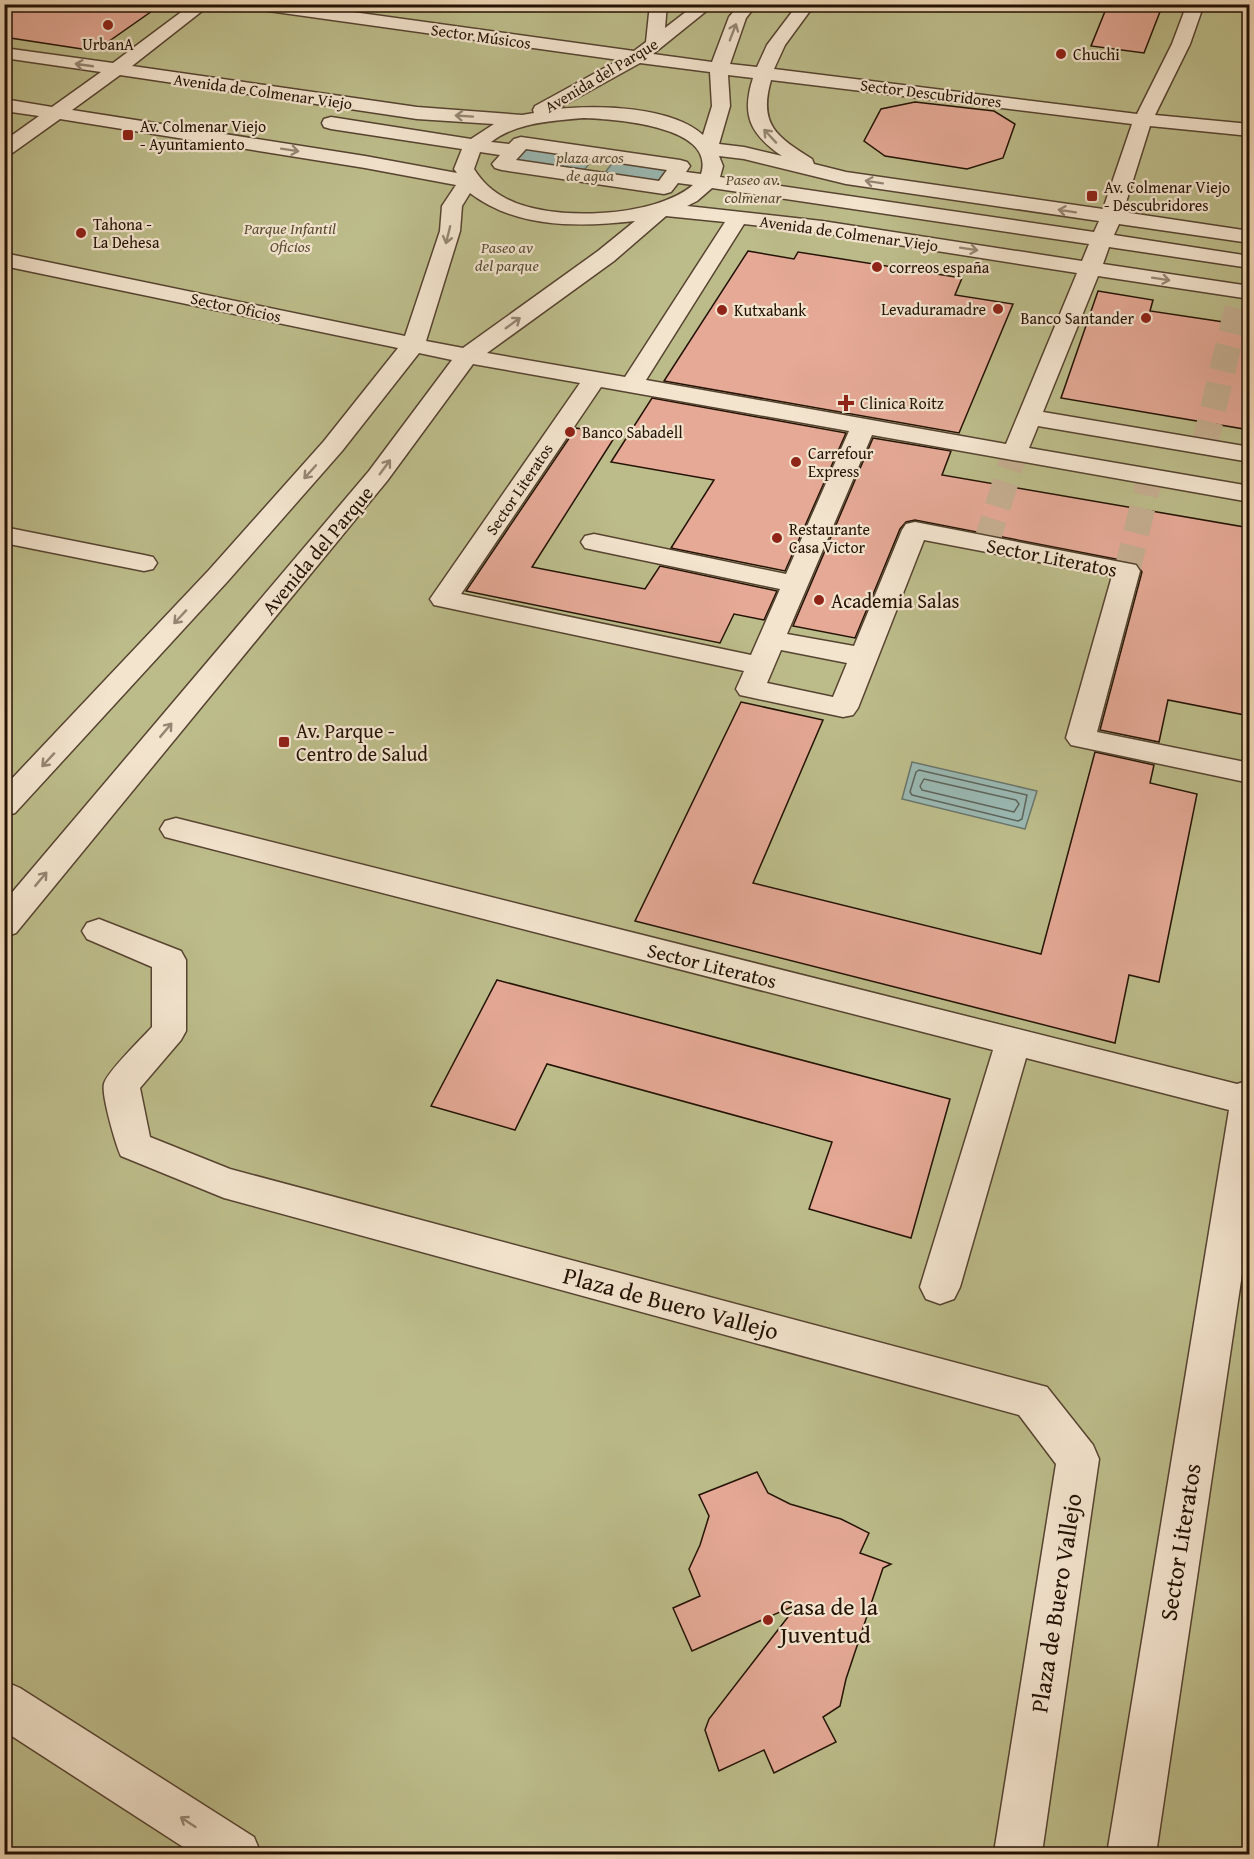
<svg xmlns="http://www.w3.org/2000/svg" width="1254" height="1859" font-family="'Gentium Book Plus',serif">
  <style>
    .green { fill: #bcbc8a; stroke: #706747; stroke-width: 1.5 }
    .water { fill: #9ab8b2; stroke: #6a766c; stroke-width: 1.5 }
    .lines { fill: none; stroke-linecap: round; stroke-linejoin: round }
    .shore { stroke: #5e655b; stroke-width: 1.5 }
    .building { fill: #e5a996; stroke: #231204; stroke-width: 1.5 }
    .minor-tunnel-far1 { stroke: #c5ae90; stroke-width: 20; stroke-dasharray: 20 10; stroke-linecap: butt }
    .minor-tunnel { stroke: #c5ae90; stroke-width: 26; stroke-dasharray: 26 13; stroke-linecap: butt }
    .minor-casing { stroke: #564330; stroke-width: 3 }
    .minor { fill: #f3e4ce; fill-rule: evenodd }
    .oneway { stroke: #958673 }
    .poi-dot { fill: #8f2418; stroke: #f3e4ce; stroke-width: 2 }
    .labels { text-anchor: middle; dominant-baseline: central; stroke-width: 4.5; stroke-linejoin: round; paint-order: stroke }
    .far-street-label { font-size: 16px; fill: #231204; stroke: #f3e4ce }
    .far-poi-label { font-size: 16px; fill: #231204; stroke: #f3e4ce; text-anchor: start }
    .far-park-label { font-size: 16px; font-style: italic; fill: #594e33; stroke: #f3e4ce }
    .street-label { font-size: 20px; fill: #231204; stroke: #f3e4ce }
    .poi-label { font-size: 20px; fill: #231204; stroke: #f3e4ce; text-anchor: start }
    .near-street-label { font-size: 24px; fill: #231204; stroke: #f3e4ce }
    .near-poi-label { font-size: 24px; fill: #231204; stroke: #f3e4ce; text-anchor: start }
  </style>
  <rect width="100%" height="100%" fill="#edd5b3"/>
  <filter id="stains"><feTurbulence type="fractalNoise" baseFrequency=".00333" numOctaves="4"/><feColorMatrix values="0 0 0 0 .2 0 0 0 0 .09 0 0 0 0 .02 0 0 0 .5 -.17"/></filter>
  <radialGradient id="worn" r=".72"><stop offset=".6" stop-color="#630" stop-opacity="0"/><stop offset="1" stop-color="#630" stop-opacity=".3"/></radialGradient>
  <path class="green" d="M5,5H1249V1854H5Z"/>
  <path class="water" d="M525,148L594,157L583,172L514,162Z
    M614,161L668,169L657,183L603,175Z
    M912,762L1037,791L1025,829L902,799Z"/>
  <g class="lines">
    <path class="shore" d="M919,770L1027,795L1022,819L1018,821L912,795L910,792L916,772Z
      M924,779L1016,800L1019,804L1014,812L922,790L920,786Z"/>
  </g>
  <path class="building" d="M4,4H162L95,51L4,37Z
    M1108,4H1163L1144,53L1091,46Z
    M915,102L994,111L1015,124L1003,158L967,169L885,156L864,141L881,109Z
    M748,251L794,259L798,252L962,278L955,295L1013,304L959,433L664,381Z
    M1098,291L1153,300L1150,311L1250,326V430L1061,398Z
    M652,398L846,433L785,571L671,548L714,480L611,462Z
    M576,428L616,435L532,567L645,589L660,566L777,591L764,620L734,614L720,643L466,591Z
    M873,438L951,451L942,475L1250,528V716L1168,700L1159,742L1100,730L1142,572L1136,563L915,520L906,522L900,529L855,638L793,626Z
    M741,702L823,720L753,883L1041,954L1095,752L1154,765L1150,783L1197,794L1159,982L1129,975L1115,1043L635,921Z
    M497,980L950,1099L911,1238L809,1209L832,1142L547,1064L515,1130L431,1106Z
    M757,1472L768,1493L790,1504L841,1519L869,1533L860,1553L891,1564L883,1568L846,1679L840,1706L823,1717L836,1742L774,1773L764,1750L719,1771L705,1730L709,1719L798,1604L692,1651L673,1608L700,1596L689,1569L700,1545L709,1516L699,1495Z"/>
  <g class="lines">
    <path class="minor-tunnel-far1" d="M1240,298L1241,292"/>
    <path class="minor-tunnel" d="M1204,447L1240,297
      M986,544L1015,452
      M1127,571L1150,476"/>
    <g class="minor-casing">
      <path id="minor" d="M192,4H211L132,66L417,107L522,115L534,113L533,110L535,106L619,60L254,9L246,4H295L634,51L646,42L650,4H667L665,28L696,4H715L653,54L712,62L729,17L740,4H757L746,18L730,64L757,67L767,45L798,4H815L785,45L774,69L1137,114L1172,44L1187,4H1204L1190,44L1155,115L1250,124V136L1150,126L1123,212L1250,231V243L1119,224L1114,235L1250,256V268L1109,247L1103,264L1250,286V299L1098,276L1043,412L1250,447V462L1038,426L1029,448L1250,486V502L872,435L787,634L854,646L902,530L906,524L915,522L1136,565L1140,571L1097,732L1250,763V783L1071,745L1066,738L1112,576L924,540L858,708L853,715L843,717L740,695L736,689L744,671L434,605L430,599L580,383L473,364L387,481L16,933L4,937V902L369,471L452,360L419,353L342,451L227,582L15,813L4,816V787L209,570L324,441L398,348L4,266V253L405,336L440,231L442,206L456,185L365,168L60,119L11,154L4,156V141L39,116L4,111V99L52,107L101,72L4,58V48L113,63ZM640,63L710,72L712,106L703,135C671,106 598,105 557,109ZM120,75L417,119L494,124L471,139L331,117L324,119L322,123L324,127L331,129L462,149L454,169L457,173L365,156L72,110ZM728,75L753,78C741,115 750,134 782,156L744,147L719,144L730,106ZM771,80L1132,124L1103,209L846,172L814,164L812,159C777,137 758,125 771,80ZM583,118C611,119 717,125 701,174L686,172L690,166L687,162L680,160L521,137L514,139L509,144L491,142C517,122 552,121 583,118ZM526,149L667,170L659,181L516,160ZM480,152L500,155L492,164L495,168L502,170L664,194L671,192L678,183L693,185C655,218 550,222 507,199C492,191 483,183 474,169ZM719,156L744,159L846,184L1099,221L1094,232L720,177L723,166ZM712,188L1089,244L1082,261L822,221L687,206L697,201ZM470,193C517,229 580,227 635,221L598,251L463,348L426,341L460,231L462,206ZM666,216L725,222L625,377L487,353L614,261ZM744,224L822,233L1077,273L1006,444L646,380ZM601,387L849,431L786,574L594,534L585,536L581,542L585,548L594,550L780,589L751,655L461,594ZM781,650L847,663L833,697L767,683Z
        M4,527L144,555L153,557L157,563L153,569L144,571L4,543Z
        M176,818L1237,1084L1250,1080V1220L1156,1854H1107L1229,1110L1026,1058L960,1287L954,1299L940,1304L926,1299L920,1287L993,1050L165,837L160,829L165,821Z
        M99,919L181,951L186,960V1031L181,1040L140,1088L150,1137L230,1169L1047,1387L1093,1445L1099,1459L1043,1846L1040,1854H998L995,1846L1056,1464L1019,1415L224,1198L121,1156C116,1146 101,1094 104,1084C106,1073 142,1038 152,1027V967L87,939L82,931L87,923Z
        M4,1681L20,1688L254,1837L261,1854H194L4,1731Z"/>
    </g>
    <use href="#minor" class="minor"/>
  </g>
  <defs><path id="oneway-shaft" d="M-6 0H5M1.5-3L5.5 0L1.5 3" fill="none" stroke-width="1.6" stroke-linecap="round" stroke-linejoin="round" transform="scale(1.5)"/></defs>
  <g class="oneway">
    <use href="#oneway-shaft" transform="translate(733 32) rotate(-69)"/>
    <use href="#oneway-shaft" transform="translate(84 65) rotate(-172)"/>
    <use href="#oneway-shaft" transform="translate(464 116) rotate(-176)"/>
    <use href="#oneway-shaft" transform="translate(770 136) rotate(-133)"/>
    <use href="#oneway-shaft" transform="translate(290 150) rotate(9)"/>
    <use href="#oneway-shaft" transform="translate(874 182) rotate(-171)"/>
    <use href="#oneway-shaft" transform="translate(1067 211) rotate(-171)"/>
    <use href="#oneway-shaft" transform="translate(448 235) rotate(104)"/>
    <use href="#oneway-shaft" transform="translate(969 249) rotate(9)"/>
    <use href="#oneway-shaft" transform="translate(1161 279) rotate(9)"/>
    <use href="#oneway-shaft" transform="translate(513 323) rotate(-36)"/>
    <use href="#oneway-shaft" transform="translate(385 467) rotate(-54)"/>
    <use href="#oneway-shaft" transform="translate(310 472) rotate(132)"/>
    <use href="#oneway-shaft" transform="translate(180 617) rotate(133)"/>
    <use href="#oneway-shaft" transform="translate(166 730) rotate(-50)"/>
    <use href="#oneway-shaft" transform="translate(48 760) rotate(133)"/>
    <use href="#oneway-shaft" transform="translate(41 879) rotate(-50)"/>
    <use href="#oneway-shaft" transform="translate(188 1822) rotate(-147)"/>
  </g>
  <g class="poi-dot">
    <circle cx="108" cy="25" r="6"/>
    <circle cx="1061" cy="54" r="6"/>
    <rect x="122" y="129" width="12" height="12" rx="3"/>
    <rect x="1086" y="190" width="12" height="12" rx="3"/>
    <circle cx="81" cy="233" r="6"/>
    <circle cx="877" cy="267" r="6"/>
    <circle cx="998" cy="309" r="6"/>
    <circle cx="722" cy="310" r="6"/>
    <circle cx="1146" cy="318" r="6"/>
    <path d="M843 394h6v6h6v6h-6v6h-6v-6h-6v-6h6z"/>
    <circle cx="570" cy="432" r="6"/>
    <circle cx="796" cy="462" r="6"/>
    <circle cx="777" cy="538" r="6"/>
    <circle cx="819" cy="600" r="6"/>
    <rect x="278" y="736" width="12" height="12" rx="3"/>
    <circle cx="768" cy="1620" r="6"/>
  </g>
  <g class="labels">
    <g class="far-street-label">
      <text transform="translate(481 36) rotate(8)">Sector Músicos</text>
      <text transform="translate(601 75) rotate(-31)">Avenida del Parque</text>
      <text transform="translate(263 91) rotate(8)">Avenida de Colmenar Viejo</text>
      <text transform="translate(931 93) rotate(7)">Sector Descubridores</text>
      <text transform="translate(849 233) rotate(8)">Avenida de Colmenar Viejo</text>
      <text transform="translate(236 307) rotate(12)">Sector Oficios</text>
      <text transform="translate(519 489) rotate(-56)">Sector Literatos</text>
    </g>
    <g class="far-poi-label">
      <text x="108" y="44" text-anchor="middle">UrbanA</text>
      <text x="1073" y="54">Chuchi</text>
      <text x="140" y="126">Av. Colmenar Viejo<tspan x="140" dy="18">- Ayuntamiento</tspan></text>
      <text x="1104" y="187">Av. Colmenar Viejo<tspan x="1104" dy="18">- Descubridores</tspan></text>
      <text x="93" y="224">Tahona -<tspan x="93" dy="18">La Dehesa</tspan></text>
      <text x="889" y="267">correos españa</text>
      <text x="986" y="309" text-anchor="end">Levaduramadre</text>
      <text x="734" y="310">Kutxabank</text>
      <text x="1134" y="318" text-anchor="end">Banco Santander</text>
      <text x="860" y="403">Clinica Roitz</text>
      <text x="582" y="432">Banco Sabadell</text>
      <text x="808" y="453">Carrefour<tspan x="808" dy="18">Express</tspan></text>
      <text x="789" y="529">Restaurante<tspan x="789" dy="18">Casa Victor</tspan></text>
    </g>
    <g class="far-park-label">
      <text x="590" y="157">plaza arcos<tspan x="590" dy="18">de agua</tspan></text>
      <text x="753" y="179">Paseo av.<tspan x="753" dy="18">colmenar</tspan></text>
      <text x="290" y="228">Parque Infantil<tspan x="290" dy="18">Oficios</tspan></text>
      <text x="507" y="247">Paseo av<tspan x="507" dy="18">del parque</tspan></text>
    </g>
    <g class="street-label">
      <text transform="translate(317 550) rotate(-50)">Avenida del Parque</text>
      <text transform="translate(1052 557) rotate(11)">Sector Literatos</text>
      <text transform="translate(712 965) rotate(14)">Sector Literatos</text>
    </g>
    <g class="poi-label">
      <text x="831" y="600">Academia Salas</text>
      <text x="296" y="730">Av. Parque -<tspan x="296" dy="23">Centro de Salud</tspan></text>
    </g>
    <g class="near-street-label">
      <text transform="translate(671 1303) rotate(15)">Plaza de Buero Vallejo</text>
      <text transform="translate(1180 1542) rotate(-81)">Sector Literatos</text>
      <text transform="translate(1056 1603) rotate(-81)">Plaza de Buero Vallejo</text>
    </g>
    <g class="near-poi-label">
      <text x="780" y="1606">Casa de la<tspan x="780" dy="28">Juventud</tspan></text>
    </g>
  </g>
  <rect width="1254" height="1859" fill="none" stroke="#edd5b3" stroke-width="24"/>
  <rect x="6" y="6" width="1242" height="1847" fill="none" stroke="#231204" stroke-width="3"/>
  <rect x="12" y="12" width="1230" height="1835" fill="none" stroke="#231204" stroke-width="1.5"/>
  <rect width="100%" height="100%" filter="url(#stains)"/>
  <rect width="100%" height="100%" fill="url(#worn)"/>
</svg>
